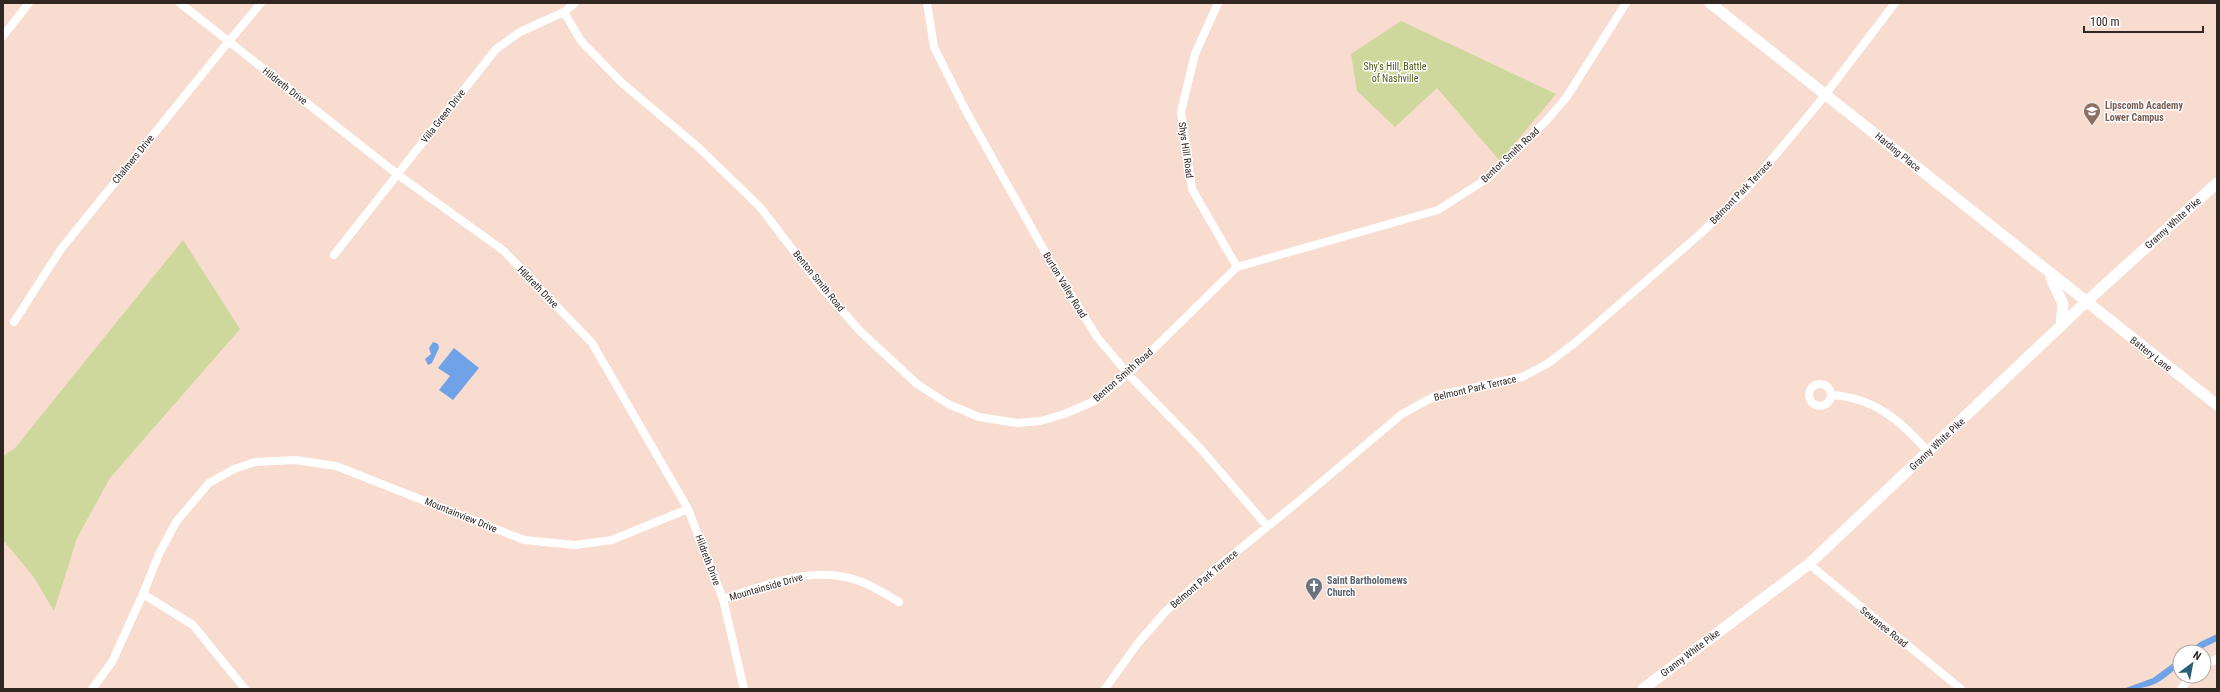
<svg xmlns="http://www.w3.org/2000/svg" width="2220" height="692" font-family="'Roboto Condensed',sans-serif">
  <style>
    .green { fill: #ced89d }
    .water { fill: #6fa2e7 }
    .lines { fill: none; stroke-linecap: round; stroke-linejoin: round }
    .minor { stroke: #fff; stroke-width: 8 }
    .secondary { stroke: #fff; stroke-width: 11 }
    .labels { text-anchor: middle; dominant-baseline: central; stroke-width: 3; stroke-linejoin: round; paint-order: stroke }
    .park-label { font-size: 10px; fill: #515918; stroke: #fff }
    .street-label { font-size: 10px; fill: #312722; stroke: #fff }
    .education-label { font-size: 10px; font-weight: bold; fill: #785e54; stroke: #fff; text-anchor: start }
    .worship-label { font-size: 10px; font-weight: bold; fill: #5b616d; stroke: #fff; text-anchor: start }
  </style>
  <rect width="100%" height="100%" fill="#f8dccf"/>
  <path class="green" d="M1401,21L1556,94L1500,161L1437,88L1395,127L1357,91L1351,54Z
    M183,240L240,329L110,478L77,538L54,611L33,576L3,540V456L15,448Z"/>
  <path class="water" d="M433,342L438,344L439,348L432,363L428,365L425,359L431,354L429,348Z
    M454,348L479,368L453,400L439,390L450,376L438,368Z
    M2217,634V641L2195,652H2187L2200,642Z
    M2180,658V665C2159,684 2151,689 2123,689L2153,678Z"/>
  <g class="lines">
    <path class="minor" d="M180,3L397,174L504,251L592,343L688,509L723,599L744,689
      M927,3L934,47L967,113L1049,259L1097,337L1128,374L1200,448L1267,526
      M1218,3L1195,54L1181,112L1192,189L1237,267
      M564,12L581,41L622,83L698,147L760,207L822,288L860,331L917,384L948,404L979,417L1017,423L1041,421L1064,414L1095,401L1128,374L1237,267L1438,210L1488,178L1546,121L1566,98L1626,3
      M3,36L29,3
      M334,255L496,49L520,32L564,12L575,3
      M14,322L61,249L229,41L261,3
      M1809 395a11 11 0 1 1 22 0a11 11 0 1 1-22 0Z
      M1831,395C1873,397 1902,421 1928,452
      M1809,564L1961,689
      M143,594L193,625L245,689
      M723,599C768,585 814,563 862,582C875,587 887,595 899,602
      M2204,665L2217,659
      M92,689L112,662L143,594L159,554L176,522L209,483L234,469L255,462L295,460L336,466L524,540L575,545L612,540L688,509
      M1105,689L1138,643L1166,611L1193,587L1299,501L1402,414L1435,396L1522,377L1547,364L1576,342L1700,234L1747,189L1818,104L1895,3
      M2181,689L2191,676"/>
    <path class="secondary" d="M1710,3L2217,405
      M2051,278L2063,304L2061,326
      M1643,689L1809,564L2086,302L2217,183"/>
  </g>
  <defs>
    <g id="school-pin" transform="scale(0.9)"><path d="M0 17L-7.5 6A9.5 9.5 0 1 1 7.5 6Z" fill="#8d6e63" stroke="#fff"/><path d="M0-5L7-2L0 1L-7-2ZM-4 1L0 2.5L4 1V4Q0 6-4 4Z" fill="#fff"/></g>
    <g id="church-pin" transform="scale(0.9)"><path d="M0 17L-7.5 6A9.5 9.5 0 1 1 7.5 6Z" fill="#6b7280" stroke="#fff"/><path d="M-1.2-6h2.4v3.5h3.3v2.4h-3.3V6h-2.4V-.1h-3.3v-2.4h3.3Z" fill="#fff"/></g>
  </defs>
  <g fill-rule="evenodd">
    <use href="#school-pin" x="2092" y="111"/>
    <use href="#church-pin" x="1314" y="586"/>
  </g>
  <g class="labels">
    <g class="park-label">
      <text x="1395" y="66">Shy's Hill, Battle<tspan x="1395" dy="12">of Nashville</tspan></text>
    </g>
    <g class="street-label">
      <text transform="translate(285 86) rotate(38)">Hildreth Drive</text>
      <text transform="translate(443 116) rotate(-52)">Villa Green Drive</text>
      <text transform="translate(1186 150) rotate(82)">Shys Hill Road</text>
      <text transform="translate(1898 152) rotate(39)">Harding Place</text>
      <text transform="translate(1510 155) rotate(-43)">Benton Smith Road</text>
      <text transform="translate(133 159) rotate(-51)">Chalmers Drive</text>
      <text transform="translate(1741 192) rotate(-46)">Belmont Park Terrace</text>
      <text transform="translate(2173 223) rotate(-42)">Granny White Pike</text>
      <text transform="translate(819 281) rotate(51)">Benton Smith Road</text>
      <text transform="translate(1065 285) rotate(59)">Burton Valley Road</text>
      <text transform="translate(538 287) rotate(46)">Hildreth Drive</text>
      <text transform="translate(2151 354) rotate(38)">Battery Lane</text>
      <text transform="translate(1123 375) rotate(-41)">Benton Smith Road</text>
      <text transform="translate(1475 388) rotate(-13)">Belmont Park Terrace</text>
      <text transform="translate(1937 444) rotate(-43)">Granny White Pike</text>
      <text transform="translate(461 515) rotate(22)">Mountainview Drive</text>
      <text transform="translate(708 560) rotate(69)">Hildreth Drive</text>
      <text transform="translate(1204 579) rotate(-40)">Belmont Park Terrace</text>
      <text transform="translate(766 587) rotate(-16)">Mountainside Drive</text>
      <text transform="translate(1884 627) rotate(39)">Sewanee Road</text>
      <text transform="translate(1690 653) rotate(-37)">Granny White Pike</text>
    </g>
    <g class="education-label">
      <text x="2105" y="105">Lipscomb Academy<tspan x="2105" dy="12">Lower Campus</tspan></text>
    </g>
    <g class="worship-label">
      <text x="1327" y="580">Saint Bartholomews<tspan x="1327" dy="12">Church</tspan></text>
    </g>
  </g>
  <rect width="2220" height="692" fill="none" stroke="#312722" stroke-width="8"/>
  <g transform="translate(2192 664) rotate(32)"><circle r="19" fill="#ffffff" stroke="#ada9a7"/>
  <path d="M0-3L7 15L0 10L-7 15Z" fill="#295f7a"/>
  <text y="-6" font-size="11" font-weight="bold" text-anchor="middle" fill="#312722">N</text>
  </g>
  <path d="M2084 26v6h119v-6" fill="none" stroke="#312722" stroke-width="2"/>
  <text x="2090" y="26" font-size="12" fill="#312722" stroke="#ffffff" stroke-width="3" paint-order="stroke">100 m</text>
</svg>
